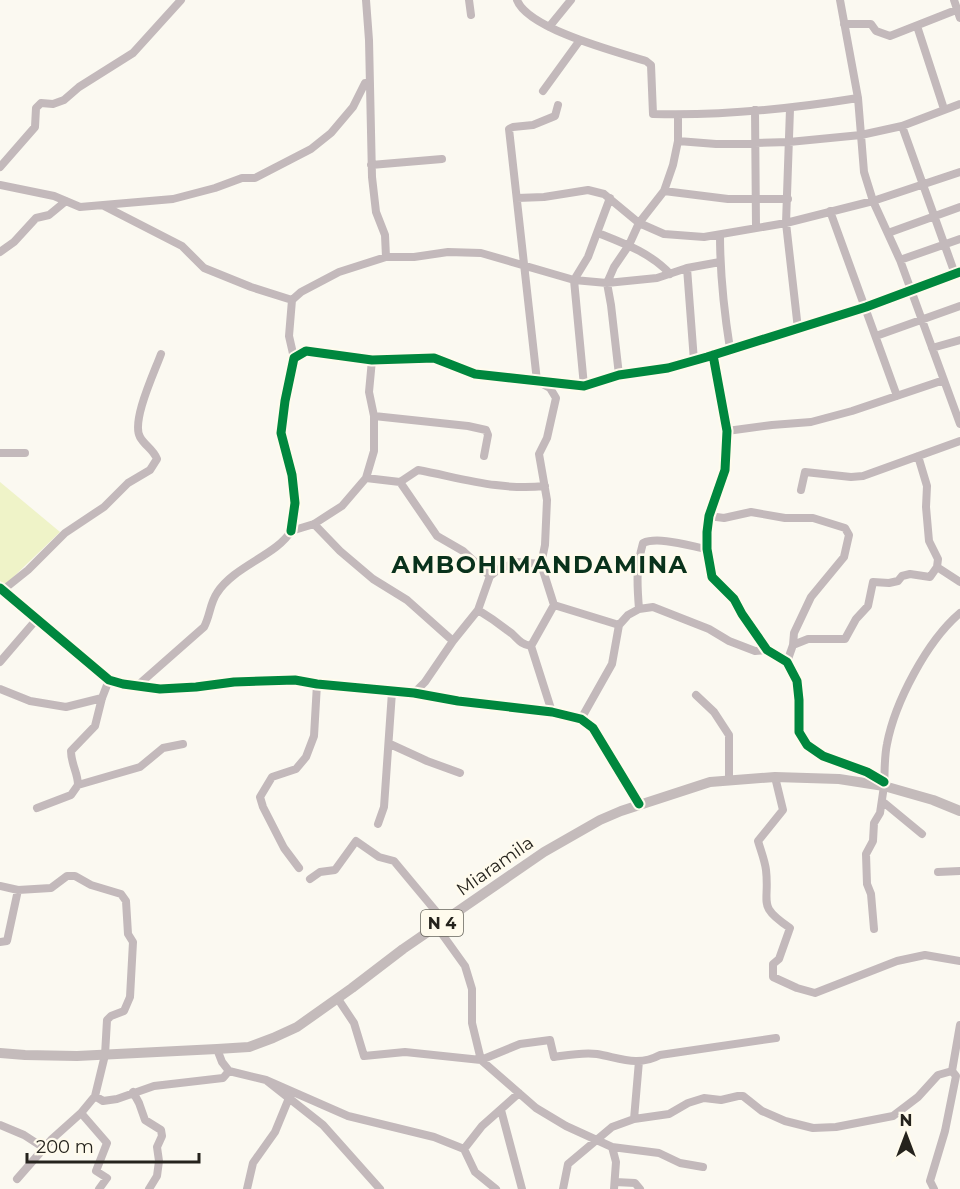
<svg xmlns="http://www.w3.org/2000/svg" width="960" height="1189" font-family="Montserrat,sans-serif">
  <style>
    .green { fill: #eff3c8 }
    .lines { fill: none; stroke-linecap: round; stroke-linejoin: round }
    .minor { stroke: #c3b9bb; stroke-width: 8 }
    .major { stroke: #c4bbbb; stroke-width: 10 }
    .cycleway-casing { stroke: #fffbed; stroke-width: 13 }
    .cycleway { stroke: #00873e; stroke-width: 9 }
    .labels { text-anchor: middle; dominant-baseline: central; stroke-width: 5; stroke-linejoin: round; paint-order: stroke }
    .shield { fill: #fffbed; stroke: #66645b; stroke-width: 1.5 }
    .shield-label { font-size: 16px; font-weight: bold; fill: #25231d }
    .street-label { font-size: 18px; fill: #25231d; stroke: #fffbed }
    .district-label { font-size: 24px; font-weight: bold; letter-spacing: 1.5px; fill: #09321c; stroke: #fffbed }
  </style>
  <rect width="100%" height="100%" fill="#fbf9f1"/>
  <path class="green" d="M0,482L60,532L5,585L0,581Z"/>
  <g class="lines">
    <path class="minor" d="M366,0L369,40L372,177L376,212L385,235L386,257
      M469,0L471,15
      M517,0C528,29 617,52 646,61L651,65L653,114C721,116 790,109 858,98
      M840,0L858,98L864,172L873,201L900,260L960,424
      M954,0L960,18
      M844,24H871L876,31L890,36L956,10
      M917,26L944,109
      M549,27L571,0
      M543,91L580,40
      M790,109L786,223L798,329
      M755,110L756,227
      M902,126L955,274
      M678,141L716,144L789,142L861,135L902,126L960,104
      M371,165L442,159
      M0,167L35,127L36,108L41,103L53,104L64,100L79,87L133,53L181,0
      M0,185L54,196L80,207L173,199L215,188L242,178H255L311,149L331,133L353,107L365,83H370
      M664,191L728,199H788
      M517,198L544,197L588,190L604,194L639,223L664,234L704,237L786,223L873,201L960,172
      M104,206L182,246L204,268L251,287L292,300
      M830,211L897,396
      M598,233C623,243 651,253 670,274
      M888,233L960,207
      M720,235C720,273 724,311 730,349
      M0,252L14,242L36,218L49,215L66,201
      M900,260L960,239
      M687,268L694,361
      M876,336L960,306
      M932,348L960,340
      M713,355L727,431L725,470L709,516L707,532V549L712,577L734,599L742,614L767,650L787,662L797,681L799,700V732L807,745L823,756L867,772L884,782
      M294,358L289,336L292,300L301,292L339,272L386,257H414L448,252L481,253L574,280L607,283L657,278L687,268L720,262
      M619,375L611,305L607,283L614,267L629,245L639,223L664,191L673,165L678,141V115
      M584,386L574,280L588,257L610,198
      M374,416L468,426L486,430L488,435L484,456
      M727,431L772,425L811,422L852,411L944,380
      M0,453H25
      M918,456L927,486L926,507L929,541L938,559L937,567L960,582
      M366,478L400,482L437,536L463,551L490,576
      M400,482L418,470C461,478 501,491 545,486
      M801,490L805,472L851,477L863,476L960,441
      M709,516L724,518L751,512L785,518H813L845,528L849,535L844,557L811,597L794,633L793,645
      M314,524L340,551L373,579L407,600L453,641
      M291,531L295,503L292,475L281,433L285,401L294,358L306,351L372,360L434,358L475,374L584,386L619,375L668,368L707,357L866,307L960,272
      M0,588L109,680L123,684L160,689L196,687L234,682L295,680L317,684L414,693L458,701L552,712L581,719L593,728L639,804
      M3,590L28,570L65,533L104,507L128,483L150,470L157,459C153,449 145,446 140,437C131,421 155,371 161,354
      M554,605L619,625
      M639,609C637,584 636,568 643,543C658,536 690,546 707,549
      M478,610C488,616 498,623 507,630C517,636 518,644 531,646
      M0,662L36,620
      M787,662L793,645L808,639H845L856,619L868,606L873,582L889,583L898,581L902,576L910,574L930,577L937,567
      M137,686L204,627C210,616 210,603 217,593C234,566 277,555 291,531L314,524L342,506L366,478L374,451V416L369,392L372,360
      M0,689L30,701L66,707L102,698
      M414,693L425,682L453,641L478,610L490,576L499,569L517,562L541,564
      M696,695L714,712L729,735V780
      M552,712L531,646L554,605L541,564L545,545L547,500L539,454L547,438L556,398L550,388L537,381L509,129L513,127L533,125L555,116L558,105
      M581,719L612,664L619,625L628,615L639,609L653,607L709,629L729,641L755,651L767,650
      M390,744L427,761L460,773
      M775,777L783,810L758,841C761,851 765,861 766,870C770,904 756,905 790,928L779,959L773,964V977L797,988L815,993L897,961L925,955L960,961
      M78,785L140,767L163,748L183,744
      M884,786C885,772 884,758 887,744C895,702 927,641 960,613
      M882,801L922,834
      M37,808L71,795L78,785C78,773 71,764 71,751L95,726L102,698L109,680
      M378,824L384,807L392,692
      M299,868L284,848L263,807L260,797L272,777L296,769L306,757L314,736L317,684
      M938,872L960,871
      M310,879L320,872L335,870L356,841L379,857L394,861L444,921
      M0,886L18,890L51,888L67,876H75L91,885L121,894L126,901L128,934L133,942L130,997L124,1011L111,1016L107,1020L105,1055L95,1096L81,1113L52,1139L17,1179
      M437,927L465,966L472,989V1023L481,1060L536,1108L566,1126L612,1147L616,1162L614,1189
      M874,929L871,894L867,884L866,854L873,841L874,823L880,813L884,786
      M0,942L7,941L18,890
      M338,999L354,1023L364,1056L405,1052L481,1060L520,1044L550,1040L554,1057C568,1055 583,1052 597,1054C620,1058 638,1067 660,1055L776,1038
      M217,1049L222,1062L229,1071L266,1080L323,1125L380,1189
      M266,1080L348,1116L434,1137L464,1149L475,1172L496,1189
      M133,1092L139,1103L145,1120L161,1130L162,1136L157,1147L159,1161L157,1176L149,1189
      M95,1096L103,1101L117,1099L154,1086L223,1078L229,1071
      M501,1110L522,1189
      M81,1113L107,1143L96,1171L107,1178L99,1189
      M634,1119L639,1061
      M0,1125L24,1135L44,1148
      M612,1147L659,1153L680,1163L703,1167
      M464,1149L482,1126L519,1093
      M615,1182L635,1183L640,1189
      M247,1189L253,1163L275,1132L289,1098
      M563,1189L568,1164L612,1127L634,1119L669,1114L688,1103L704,1098L721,1100L738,1096H743L762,1111L785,1121L813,1128L836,1127L893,1116L918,1097L938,1075L952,1071
      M934,1189L930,1181L945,1131L956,1076L952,1071L960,1025"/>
    <path class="major" d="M0,1053L25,1055L77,1056L217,1049L249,1047L273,1038L297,1027L352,988L403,949L544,852L600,820L621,811L710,782L775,777L839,779L884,786L933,800L960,811"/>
    <g class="cycleway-casing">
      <path id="cycleway" d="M713,355L727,431L725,470L709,516L707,532V549L712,577L734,599L742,614L767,650L787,662L797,681L799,700V732L807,745L823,756L867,772L884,782
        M291,531L295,503L292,475L281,433L285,401L294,358L306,351L372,360L434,358L475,374L584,386L619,375L668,368L707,357L866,307L960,272
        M0,588L109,680L123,684L160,689L196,687L234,682L295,680L317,684L414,693L458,701L552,712L581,719L593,728L639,804"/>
    </g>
    <use href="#cycleway" class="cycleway"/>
  </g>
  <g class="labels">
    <rect class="shield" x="421" y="910" width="42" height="26" rx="4.5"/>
    <g class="shield-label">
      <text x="442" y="923">N 4</text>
    </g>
    <g class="street-label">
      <text transform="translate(495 866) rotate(-35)">Miaramila</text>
    </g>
    <g class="district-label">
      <text x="540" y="564">AMBOHIMANDAMINA</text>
    </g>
  </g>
  <g transform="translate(906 1135)" stroke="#fffbed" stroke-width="4.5" paint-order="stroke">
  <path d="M0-4.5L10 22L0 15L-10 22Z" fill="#25231d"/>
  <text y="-9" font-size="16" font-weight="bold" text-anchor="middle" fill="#25231d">N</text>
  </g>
  <path d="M27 1153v9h172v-9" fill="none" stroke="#25231d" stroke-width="3"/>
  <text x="36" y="1153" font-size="18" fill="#25231d" stroke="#fffbed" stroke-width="4.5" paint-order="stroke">200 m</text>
</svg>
